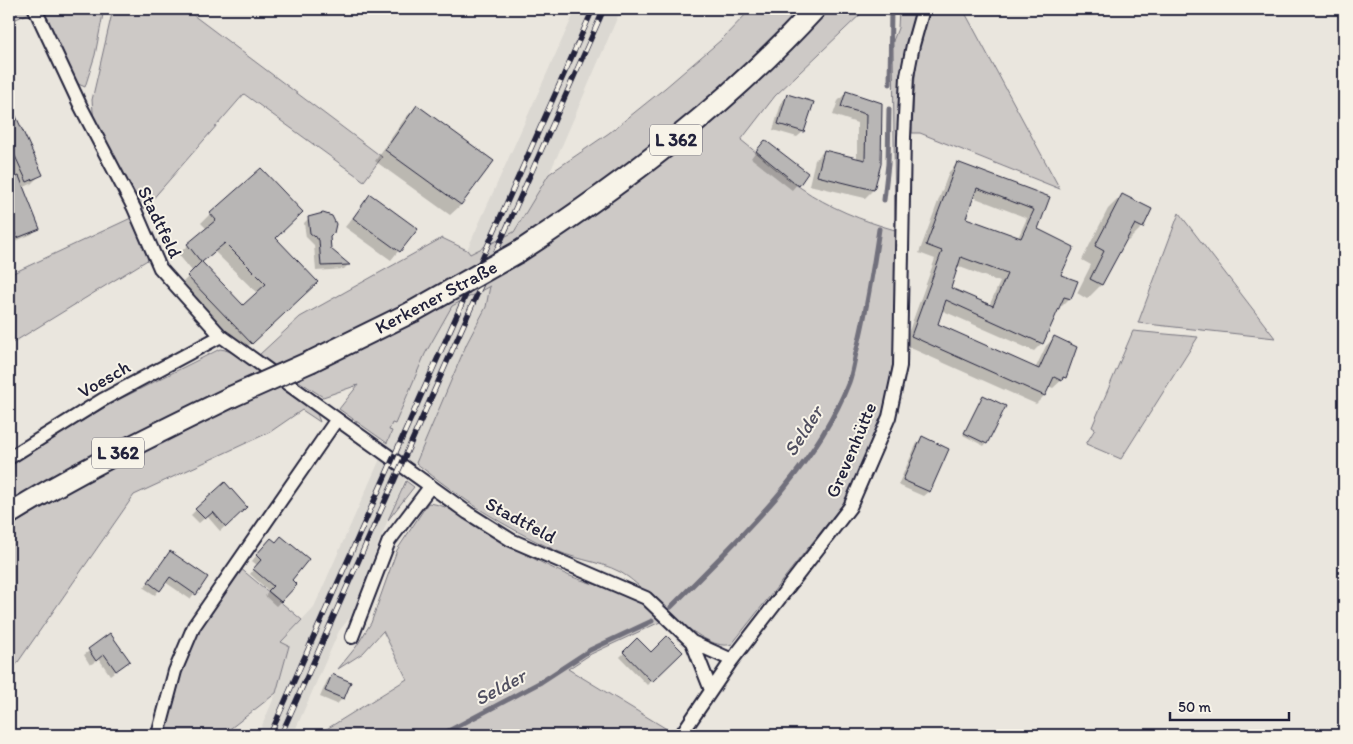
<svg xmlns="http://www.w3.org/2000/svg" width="1353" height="744" font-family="Itim,sans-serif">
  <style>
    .built { fill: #dbd8d2 }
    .green { fill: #cdc9c6; stroke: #787680 }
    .shadow { fill: #0003; fill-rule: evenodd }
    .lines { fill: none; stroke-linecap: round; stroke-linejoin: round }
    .stream { stroke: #716f7b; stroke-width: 5 }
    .building { fill: #b8b6b5; stroke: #22223b; fill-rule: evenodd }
    .street-casing { stroke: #22223b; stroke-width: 16 }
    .primary-casing { stroke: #22223b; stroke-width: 24 }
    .street { stroke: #f7f3e8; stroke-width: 12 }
    .primary { stroke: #f7f3e8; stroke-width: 20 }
    .rail-casing { stroke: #22223b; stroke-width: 5.5 }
    .rail { stroke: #f7f3e8; stroke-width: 4; stroke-dasharray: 11; stroke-linecap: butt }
    .primary-bridge-casing { stroke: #22223b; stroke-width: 24; stroke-linecap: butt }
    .primary-bridge { stroke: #f7f3e8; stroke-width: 20 }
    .labels { text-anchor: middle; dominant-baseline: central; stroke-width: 4; stroke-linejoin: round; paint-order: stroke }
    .shield { fill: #f7f3e8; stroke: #62616f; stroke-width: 1 }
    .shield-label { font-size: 18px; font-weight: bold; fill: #22223b }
    .street-label { font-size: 19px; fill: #22223b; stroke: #f7f3e8 }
    .water-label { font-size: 20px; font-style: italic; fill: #504f60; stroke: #f7f3e8 }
  </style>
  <rect width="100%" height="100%" fill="#eae6de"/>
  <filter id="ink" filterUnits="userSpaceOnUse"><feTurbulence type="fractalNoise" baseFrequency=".02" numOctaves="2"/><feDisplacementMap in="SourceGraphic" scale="10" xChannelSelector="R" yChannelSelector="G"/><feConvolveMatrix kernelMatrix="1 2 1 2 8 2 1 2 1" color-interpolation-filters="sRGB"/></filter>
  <g filter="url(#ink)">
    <path class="built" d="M576,9H621L564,141L549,174L523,217L514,232L470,255L467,250Z
      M490,286L486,307L467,343L416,463L405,479L378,544L360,598L352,615L339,631L293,735H258L276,693L289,646L280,643L314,607L392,432L389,430L392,423L395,424L425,354L452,306Z"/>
    <path class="green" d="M9,9H30L32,12L9,22Z
      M41,9H104L95,55L85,87L76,83Z
      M113,9H185L382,157L364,181L244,94L144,209L94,123L92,100Z
      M751,9H800C735,74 668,138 594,192C577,205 558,216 540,227C456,281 367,325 276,367L259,355L300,317L442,238L467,250L470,254L514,232L549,174L609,133L665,88L721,40Z
      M826,9H866L775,96L741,140C760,155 780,174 801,188C828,207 863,221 895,230L893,41L898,28L899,9H916L906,43L901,76L897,299L894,357L885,407L854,481L842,505L732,644C705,654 651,594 628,577C608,562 579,561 557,551C505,528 460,498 416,463L467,343L486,307L490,286L452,306L425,354L395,424L392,423L389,430L392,431L387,443L339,409L358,385L323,397L294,378L455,299L561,237L678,152L773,63Z
      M931,9H963L1060,189L920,133H912C914,90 914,48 931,9Z
      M1179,213L1275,338L1138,323Z
      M131,218L149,259L9,345V275Z
      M1133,331L1198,337L1121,459L1086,444L1095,429L1092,427Z
      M220,349C240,350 297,398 316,411L320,422L302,410L270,432L134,495L9,675V527L111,467L9,506V464L114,402Z
      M406,481L414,487L388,520Z
      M428,503C453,505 477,526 499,539C519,551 541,563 563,573C595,588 640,590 660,622L591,654L568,669L670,731L668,735H317L407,679L383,631L363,653L338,669L356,647L371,623L397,550Z
      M240,568L302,620L281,642L289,646L276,693L222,735H165L181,672L200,628Z"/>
    <path class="shadow" d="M846,93L881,104L873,190L865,198L809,185L815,160L824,151L857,160V123L833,115L838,101Z
      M787,96L803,132L797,137L773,130L782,101Z
      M9,102L41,174L31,184L22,188L38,228L32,234L11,243L9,238V190L15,187L9,174Z
      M417,107L461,205L450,215L375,161L406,117Z
      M759,147L807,173L792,190L751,158Z
      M957,164L1048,198L1037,229L1070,298L1062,306L1059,305L1042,343L1034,351L941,310L936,324L1035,369L1046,346L1054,338L1065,377L1053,388L1048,386L1044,396L1036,404L904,345L935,259L919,253L949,172ZM973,197L1027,218L1018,238L965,219ZM957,266L1000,282L989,306L949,288Z
      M1122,195L1142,227L1128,241L1125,240L1101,285L1087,299L1077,293L1091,265L1082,260L1108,209Z
      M370,196L416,229L391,260L345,227Z
      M211,213L275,238L307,291L242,352L179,286L193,272L178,254L207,229L201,223ZM215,252L257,293L243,307L201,263Z
      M309,218L329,237L330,249L348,265L344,269L316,271L314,245L306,237L304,223Z
      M981,399L986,443L984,446L963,435Z
      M922,438L929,491L923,496L898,485L917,443Z
      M196,510L241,512L220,531L207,516L199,523L191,515Z
      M266,544L290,580L281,601L276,606L265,596L269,591L250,574L257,565L252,561Z
      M170,552L207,577L190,599L165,582L155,595L144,588Z
      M110,635L123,665L110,675L99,659L90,665L84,655Z
      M637,640L651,654L681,652L647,685L620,657Z
      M332,675L350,682L342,699L337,704L320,697L327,681Z"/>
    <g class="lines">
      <path class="stream" d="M890,84L891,9
        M884,200L888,164L889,109
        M671,607C736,541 815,470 849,382C853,371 854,360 857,349C867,309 873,270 879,229
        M441,735L541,682L590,650L652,621"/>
    </g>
    <path class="building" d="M846,91L882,103L881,164L874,190L817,176L824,150L865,160L866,114L841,107Z
      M787,94L814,102L804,132L778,124Z
      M9,101L43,175L27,182L9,143Z
      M417,105L494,161L461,205L385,150Z
      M765,140L808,173L799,186L756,151Z
      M957,162L1050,197L1038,229L1074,247L1061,275L1078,281L1071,299L1064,297L1043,344L946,300L938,324L1039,369L1054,336L1077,347L1066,378L1063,377L1062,381L1054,377L1045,396L911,336L942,251L926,245ZM977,188L1034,210L1021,238L966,218ZM961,257L1007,274L993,306L951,288Z
      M261,168L303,212L276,238L318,282L252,344L187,276L201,262L187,244L216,220L210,213ZM225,243L266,284L243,305L202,262Z
      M19,176L40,229L17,238L9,218V180Z
      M370,194L418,229L400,252L353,218Z
      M1122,194L1152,209L1143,228L1135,224L1102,285L1090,279L1104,251L1095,246Z
      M323,213L332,216L336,224L334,233L330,237L331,249L350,265L321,266L319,240L310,233L308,217Z
      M983,395L1006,406L987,444L964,433Z
      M922,436L949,449L930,492L903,480Z
      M225,482L247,507L226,527L213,512L205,519L195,509Z
      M281,536L309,559L292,580L297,585L281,602L268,591L273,586L253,569L261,560L256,555L271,538L276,542Z
      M170,551L208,577L196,595L170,577L160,591L148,582Z
      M110,633L130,661L116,671L104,654L96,661L88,649Z
      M667,636L683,652L652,682L623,652L637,638L651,652Z
      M332,674L351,682L344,699L325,691Z"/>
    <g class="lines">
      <g class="street-casing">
        <path id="street" d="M35,9L81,107L134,208L160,268L221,336L468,513L511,540L646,598L692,642L732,660
          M9,458L102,400L221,336
          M352,637L389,541L430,487
          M692,642L711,690
          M158,735L175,671L194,626L337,419
          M681,735L732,660L850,507L889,417L900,366L904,137L907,76L913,45L923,9"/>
      </g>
      <g class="primary-casing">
        <path id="primary" d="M520,251C627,181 728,104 815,9
          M312,361L412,312
          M9,514C80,470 156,434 231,397"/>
      </g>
      <use href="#street" class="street"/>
      <use href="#primary" class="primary"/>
      <g class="rail-casing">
        <path id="rail" d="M270,735L593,9
          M281,735L604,9"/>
      </g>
      <use href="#rail" class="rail"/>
      <g class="primary-bridge-casing">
        <path id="primary-bridge" d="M412,312L520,251
          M231,397L312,361"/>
      </g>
      <use href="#primary-bridge" class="primary-bridge"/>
    </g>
  </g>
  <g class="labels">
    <g class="shield">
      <rect x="650" y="124.5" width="52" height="31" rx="4"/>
      <rect x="92" y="437.5" width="52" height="31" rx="4"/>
    </g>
    <g class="shield-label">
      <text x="676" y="140">L 362</text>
      <text x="118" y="453">L 362</text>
    </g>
    <g class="street-label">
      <text transform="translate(160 222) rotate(64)">Stadtfeld</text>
      <text transform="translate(436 297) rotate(-28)">Kerkener Straße</text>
      <text transform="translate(104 379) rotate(-30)">Voesch</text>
      <text transform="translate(851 450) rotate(-67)">Grevenhütte</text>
      <text transform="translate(521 520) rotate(28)">Stadtfeld</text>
    </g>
    <g class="water-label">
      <text transform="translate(803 431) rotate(-57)">Selder</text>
      <text transform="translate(500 687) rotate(-28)">Selder</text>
    </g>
  </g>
  <rect width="1353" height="744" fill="none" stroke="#f7f3e8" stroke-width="30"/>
  <rect x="15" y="15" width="1323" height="714" fill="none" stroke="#22223b" stroke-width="2" filter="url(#ink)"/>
  <path d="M1170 712v8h119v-8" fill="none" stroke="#22223b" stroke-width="2.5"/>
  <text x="1178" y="712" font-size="15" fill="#22223b" stroke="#f7f3e8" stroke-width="4" paint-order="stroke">50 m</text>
</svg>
